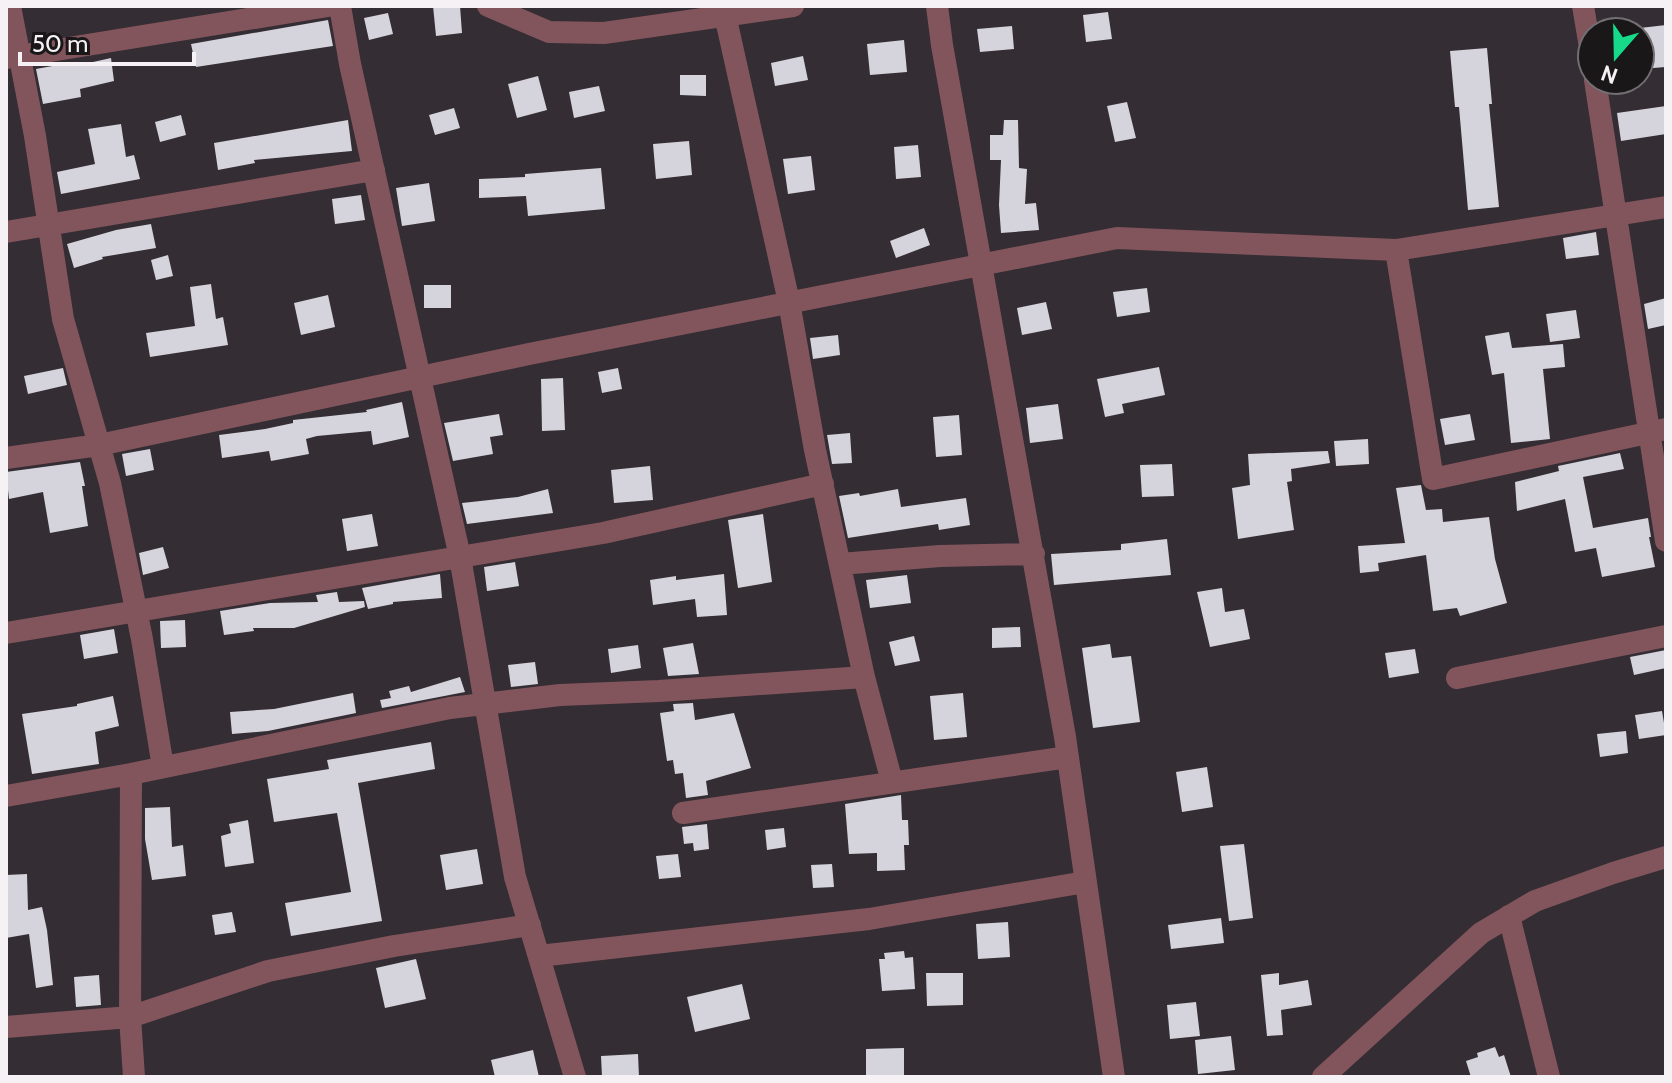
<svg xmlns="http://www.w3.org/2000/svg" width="1672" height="1083" font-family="Cabin,sans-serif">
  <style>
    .building { fill: #d5d3dc }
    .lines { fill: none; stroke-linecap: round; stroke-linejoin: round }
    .minor { stroke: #82555d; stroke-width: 22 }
  </style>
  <rect width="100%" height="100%" fill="#342d33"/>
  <path class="building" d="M433,6H460L462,33L436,36Z
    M1108,12L1112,39L1086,42L1083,15Z
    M388,13L393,34L369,40L364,18Z
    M328,20L333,46L196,67L191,44Z
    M1666,25V67L1640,69V28Z
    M1012,26L1014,49L980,52L977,29Z
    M904,40L907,72L870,75L867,44Z
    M1487,48L1492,104H1489L1499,207L1468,210L1459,107H1455L1450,51Z
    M803,56L808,80L775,86L771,63Z
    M111,58L114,81L80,89L81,97L43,104L36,69L74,62L75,66Z
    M680,75H706V96L680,95Z
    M538,76L547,110L517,118L508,84Z
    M599,86L605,111L574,118L569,92Z
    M1127,102L1136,138L1115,142L1107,106Z
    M1666,106V134L1621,141L1617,113Z
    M454,108L460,128L435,135L429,115Z
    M181,115L186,135L160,142L155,122Z
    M348,120L352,151L254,160L255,163L218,170L214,143Z
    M1004,120H1018L1019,168L1027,169L1025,204L1036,203L1039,230L1001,233L999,205L1001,160H990V135H1003Z
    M121,124L126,157L134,155L140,179L61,194L57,172L95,164L88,129Z
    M689,141L692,175L656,179L653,144Z
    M918,145L921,177L896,179L894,147Z
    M811,156L815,190L788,194L783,159Z
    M601,168L605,209L528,216L526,196L479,198V179L525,177V174Z
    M429,183L435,221L402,226L396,188Z
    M361,195L365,220L335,224L332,199Z
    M151,224L156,248L102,257L103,259L74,268L67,244L116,230Z
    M924,228L930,245L896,258L890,241Z
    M1596,232L1599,255L1566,259L1563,238Z
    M168,255L173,276L156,280L151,260Z
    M211,284L216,319L223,317L228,345L150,357L146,333L195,326L190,287Z
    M424,285H451V308H424Z
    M1147,288L1150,312L1117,317L1113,292Z
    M328,295L335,327L301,335L294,303Z
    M1666,298V325L1648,329L1644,304Z
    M1046,302L1052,329L1022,335L1017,308Z
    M1576,310L1580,338L1550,342L1546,314Z
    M1509,332L1512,348L1563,344L1565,367L1543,369L1550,439L1511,443L1504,373L1492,375L1485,336Z
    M838,335L840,355L813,359L810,338Z
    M1159,367L1165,395L1122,404L1124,413L1105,417L1097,379Z
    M63,368L67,385L28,394L24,376Z
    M618,368L622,389L602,393L598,372Z
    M563,378L565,430L542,431L541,379Z
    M402,402L409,437L373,445L371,431L317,436L306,439L309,454L271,461L269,451L222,458L219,435L265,429L293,423V420L367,412L366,410Z
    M1058,404L1063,439L1030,443L1026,408Z
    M499,414L503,435L490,437L493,454L453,461L444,423Z
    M1470,414L1475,440L1445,445L1440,419Z
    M959,415L962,455L936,457L933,417Z
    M850,433L852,463L832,464L827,435Z
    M1368,439L1369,464L1336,466L1334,441Z
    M150,449L154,470L126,476L122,454Z
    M1328,451L1330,463L1291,469L1292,481L1287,482L1294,530L1238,539L1232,488L1250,485L1248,454Z
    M1620,453L1624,469L1583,477L1593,528L1648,518L1651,537H1649L1655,567L1602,577L1596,548L1575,552L1565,499L1517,511L1515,482L1559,471L1558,466Z
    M80,462L85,486H82L88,526L50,533L43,492L9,499L6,472Z
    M1172,464L1174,496L1142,497L1140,465Z
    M650,466L653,500L614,503L611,470Z
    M1421,485L1426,510L1442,509L1443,522L1489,517L1495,559L1507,603L1460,616L1457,608L1433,611L1426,555L1378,563L1379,571L1360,573L1358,546L1405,543L1396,488Z
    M548,489L553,513L467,524L462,503L518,497Z
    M898,489L901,507L966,498L970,525L939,530L938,524L848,538L839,496L859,493L860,496Z
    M372,514L378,546L347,551L342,519Z
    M763,514L772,582L738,588L728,520Z
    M1167,539L1171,575L1054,585L1051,554L1121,550V544Z
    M163,547L169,568L143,575L139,553Z
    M515,562L519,586L487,591L484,567Z
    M440,574L442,598L393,602V604L368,609L362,588Z
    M724,574L727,615L697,617L695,599L653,605L650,580L676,576V580Z
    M907,575L911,603L870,608L866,580Z
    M1222,588L1225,612L1244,609L1250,639L1210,647L1197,592Z
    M337,592L339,602L364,601L365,607L294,628H253L254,631L224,635L220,611L270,603L318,602L316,595Z
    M185,620L186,647L161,648L160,621Z
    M1020,627L1021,647L992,648V628Z
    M114,629L118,653L84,659L80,635Z
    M914,636L920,661L895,666L889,642Z
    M693,643L699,674L668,676L663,648Z
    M1110,644L1112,658L1131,656L1140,722L1093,728L1082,648Z
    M638,645L641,668L611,673L608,649Z
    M1415,649L1419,673L1389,678L1385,653Z
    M1666,650V668L1634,675L1630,657Z
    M535,662L538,684L511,687L508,665Z
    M460,677L465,692L382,708L380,700L391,698L389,691L409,686L411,692Z
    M353,693L356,713L268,731L232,734L230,712L274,709Z
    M963,693L967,737L934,740L930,696Z
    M113,696L119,726L95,732L99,764L32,774L22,714L77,706V704Z
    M693,703L695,720L734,713L751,768L706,781L708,795L686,798L683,773L675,774L673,760L667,761L660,713L674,711L673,704Z
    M1662,711L1666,735L1639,739L1635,715Z
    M1626,731L1628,753L1600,757L1597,734Z
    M431,742L435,769L358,783L382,921L291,936L285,903L351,892L337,813L274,822L267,779L329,769L327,760Z
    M1207,767L1213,807L1182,812L1176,772Z
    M901,795L902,820H908L909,845H904L905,870L877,871V853L849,854L845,804Z
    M170,807L172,847L183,845L186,876L152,880L145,839V808Z
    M248,820L254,863L225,867L221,836L231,833L229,824Z
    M707,824L709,849L694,851L693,843L684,844L682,827Z
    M784,828L786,847L767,850L765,830Z
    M1244,844L1253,918L1229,921L1220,846Z
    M477,849L483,884L446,890L440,855Z
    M678,854L681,877L659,879L656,856Z
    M832,864L834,887L813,888L811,865Z
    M27,874L28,910L42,907L47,930L53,985L36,988L29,934L6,938V875Z
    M232,912L236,932L215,935L212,915Z
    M1221,918L1224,943L1171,949L1168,925Z
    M1008,922L1010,957L978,959L976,924Z
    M904,951L905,958L913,957L915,989L882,991L879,959H885L884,953Z
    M416,959L426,999L385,1008L376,968Z
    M926,973H963V1005L927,1006Z
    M1279,973V985L1308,980L1312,1005L1281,1010L1283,1035L1267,1036L1261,975Z
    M99,975L101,1005L76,1007L74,977Z
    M742,984L750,1019L695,1032L687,997Z
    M1196,1002L1200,1036L1170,1039L1167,1005Z
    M1231,1036L1235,1070L1198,1074L1195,1040Z
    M1495,1047L1499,1057L1504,1055L1511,1077H1471L1466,1061L1478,1057L1477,1053Z
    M904,1048V1077H866V1049Z
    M533,1050L539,1077H495L491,1060Z
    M638,1054L639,1077H602L601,1056Z"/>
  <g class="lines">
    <path class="minor" d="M10,6L35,136L63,319L110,483L142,639L163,767
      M340,6L350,64L460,557L515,877L575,1077
      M488,6L549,32L604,33L793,6
      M723,6L789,302L815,450L864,677L892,782
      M937,6L942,45L1065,737L1114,1077
      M1583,6L1592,59
      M7,58L328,6
      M1595,80L1666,541
      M1666,207L1396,250L1433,479L1666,429
      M6,232L374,170
      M6,458L99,445L529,354L1117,238L1396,250
      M840,564L940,556L1034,554
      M6,633L603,533L823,484
      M1457,678L1666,636
      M131,774L130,1017L134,1077
      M6,796L131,774L450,708L560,695L659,691L864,677
      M683,813L1068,757
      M1509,916L1549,1077
      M539,956L869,919L1085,882
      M6,1027L130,1017L268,971L394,946L530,925
      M1323,1077L1481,933L1535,901L1613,873L1666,857"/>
  </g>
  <rect width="1672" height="1083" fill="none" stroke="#f6f1f5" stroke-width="16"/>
  <g transform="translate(1616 56) rotate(200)"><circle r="38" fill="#1a1719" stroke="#726e71" stroke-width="2"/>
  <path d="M0-6L14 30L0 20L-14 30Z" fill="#16d989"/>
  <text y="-12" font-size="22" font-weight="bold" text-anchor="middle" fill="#f6f1f5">N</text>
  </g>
  <path d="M20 52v12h174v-12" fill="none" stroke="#f6f1f5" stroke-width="4"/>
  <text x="32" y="52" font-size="24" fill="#f6f1f5" stroke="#1a1719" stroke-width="6" paint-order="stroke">50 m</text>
</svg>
